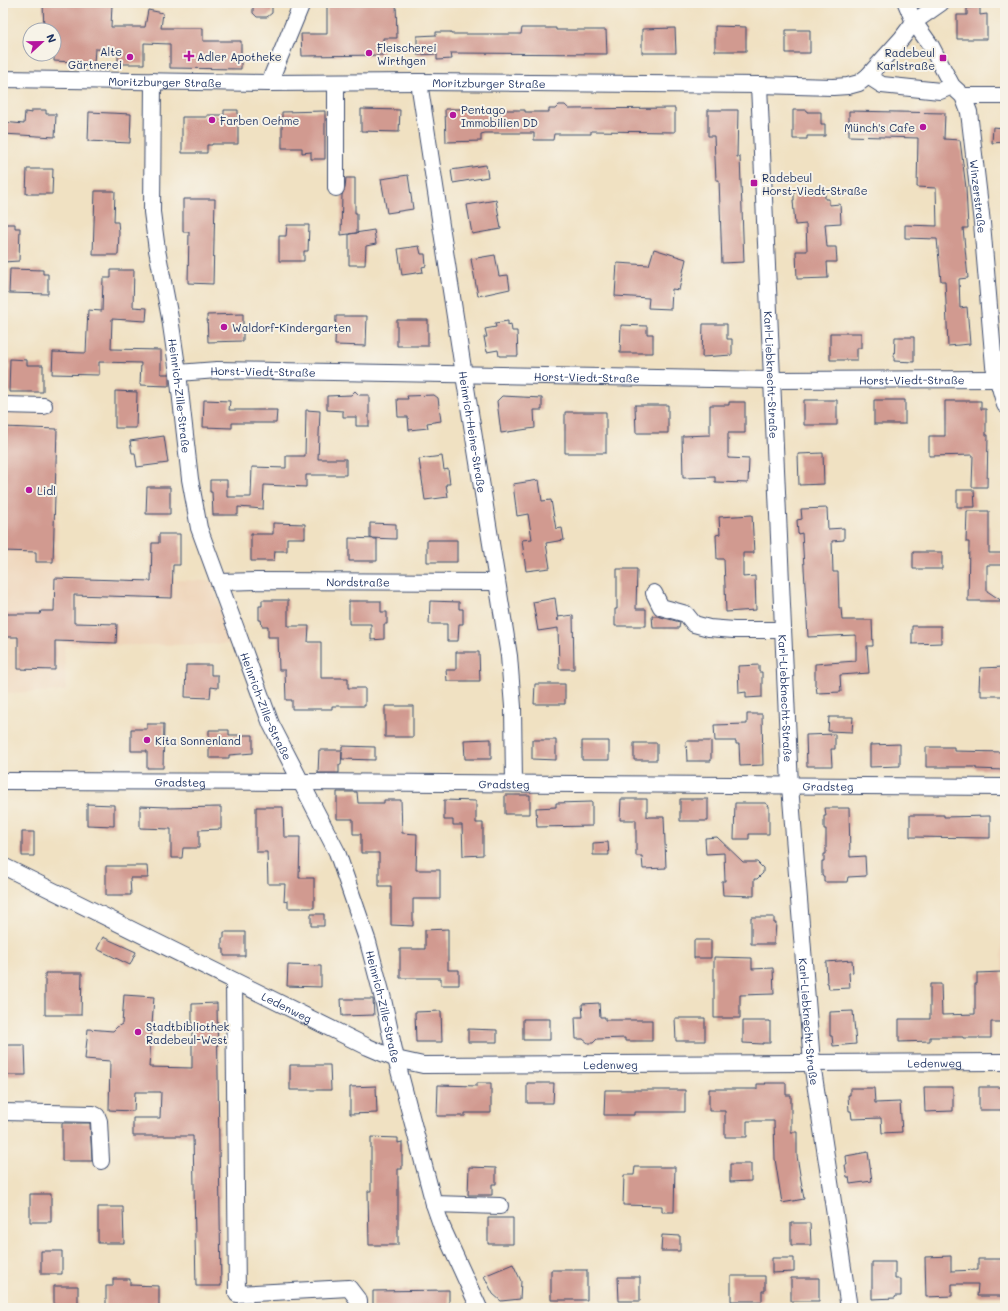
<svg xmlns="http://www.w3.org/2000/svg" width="1008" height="1311" font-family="Mali,sans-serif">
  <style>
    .built { fill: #efd6bb }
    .building { fill: #d19a90 }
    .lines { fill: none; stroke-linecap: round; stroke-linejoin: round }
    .minor-casing { stroke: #3b4a6d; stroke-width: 18 }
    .minor { stroke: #fff; stroke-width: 16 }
    .poi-dot { fill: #b5179e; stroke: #f7f3e8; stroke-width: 1.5 }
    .labels { text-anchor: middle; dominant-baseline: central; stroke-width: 4; stroke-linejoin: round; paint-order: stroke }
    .poi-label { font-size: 11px; fill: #1b2f5e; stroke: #f7f3e8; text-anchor: start }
    .street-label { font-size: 11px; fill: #1b2f5e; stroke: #f7f3e8 }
  </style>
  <rect width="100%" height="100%" fill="#f7f3e8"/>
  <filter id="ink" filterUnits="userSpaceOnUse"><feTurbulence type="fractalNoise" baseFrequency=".025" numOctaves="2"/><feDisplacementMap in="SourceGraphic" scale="8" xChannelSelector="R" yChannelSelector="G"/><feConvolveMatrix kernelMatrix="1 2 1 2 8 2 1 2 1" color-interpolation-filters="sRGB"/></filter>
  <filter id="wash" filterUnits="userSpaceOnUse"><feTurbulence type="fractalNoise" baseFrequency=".012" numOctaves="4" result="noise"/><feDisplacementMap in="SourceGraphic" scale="16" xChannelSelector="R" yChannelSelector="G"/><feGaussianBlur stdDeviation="0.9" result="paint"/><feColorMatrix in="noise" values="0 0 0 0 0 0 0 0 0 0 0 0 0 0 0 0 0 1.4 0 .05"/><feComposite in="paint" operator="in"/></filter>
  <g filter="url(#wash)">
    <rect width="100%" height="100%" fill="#f0e1c2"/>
    <path class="built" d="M3,397L58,399V577L212,581L231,644L64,646L66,691L3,693Z
      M1001,859H1005V971H1002Z"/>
    <g id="blocks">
      <path class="building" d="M43,3L112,4L111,27H145L148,10L163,13L161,28H203V41H241V69L170,68V44L144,43V64H118V50L95,49L94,63L54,61V30H44Z
        M253,3H272V13L267,17H257L253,13Z
        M327,3H396L397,38H383V55L302,56L301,34H327Z
        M980,7V15L987,14V39H957V15H967V8Z
        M715,26L746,27V51H715Z
        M522,28H556V30H606L607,54L451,53L452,59L437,60V54L417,55V36L436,35V32H451V34H521Z
        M675,28L676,53H642V29Z
        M786,30H810V53H786Z
        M559,105H565L569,109L675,108V132L591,131V134H554L553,140H534V133H485L481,134V141L446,142L445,109H481V110H525V112H549V109H555Z
        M361,109L400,110L399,132L361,131Z
        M32,110H46V114H56L55,137L3,134V122L24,124L25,112L32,113Z
        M224,110H238V144H212V145H207V153H182V117H207V115H224Z
        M708,110H738L737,157H740L744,262L722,263L719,180H716L714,136H708Z
        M793,110H807V112H821V124H825V136H807V139H793Z
        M325,111V159H311V152L302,153V148H282V112Z
        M849,111L945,113L944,139L960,140L966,188L968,228H963L968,278L959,279L960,308L967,307L970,344L948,346L945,281H941L937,239L905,238V225L937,226L936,188L917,187L918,138L849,136Z
        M89,112L131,114L130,143L88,141Z
        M993,127L1005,128V142L992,143Z
        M486,165L488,177L453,183L451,170Z
        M27,169H53L52,194H26Z
        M408,175L413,209L387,213L381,179Z
        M346,178H355V213H357V233L341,235L342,195L345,188Z
        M794,190H825V199H829V205L840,204L841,223L825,224L827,247H836L837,262H827L828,278L797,279L796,251H807L806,224L795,225L793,200H794Z
        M95,191H115L114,222H118L119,232L118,255H93Z
        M183,199H215L213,284L188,283L189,232H183Z
        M496,200L501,229L472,234L467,205Z
        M3,224H15V228H20L19,261L3,262Z
        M287,225H309L308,251H304V261H279V236H286Z
        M374,230L376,244L366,246L365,265H349V234Z
        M419,246L421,254H425L426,266L422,267L423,272L402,275L398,249Z
        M654,249L686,259L679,290L672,289L671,309L648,308L649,298L615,296L617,263L649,265Z
        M495,255L499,276L508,275L510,289L478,296L471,259Z
        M10,269L43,270V274H48V294L9,293Z
        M111,270H134L133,307L147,308L146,321L112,319L111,349L161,350V374H169V386L140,385L141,363L99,362V375L52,374L53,352L86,353L88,310L102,311L103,278H111Z
        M243,314V341L208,342L207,315Z
        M336,316H367L366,346L335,345Z
        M397,320H428V346H397Z
        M508,321V325L511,324L512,331H517L518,356H499L498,350L487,352L484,337H487L485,329L496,327L495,323Z
        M703,324H727V339H732V355L702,357Z
        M621,325L647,326V334H653V353H620Z
        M830,333H861V348H857V360H830Z
        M895,337H914V362L894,361Z
        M10,359L27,360V365H43V392H9Z
        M115,391L137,392L136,428H115Z
        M355,391L359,395H369V426H356V417H343V411L327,410V396L351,395Z
        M434,395L438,398L441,421L427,423L428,428L409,430L408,417H398L397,399H408L407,396Z
        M502,396L542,398V410H534L535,428L501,433L497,401Z
        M204,400L230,401L229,410H277L276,423H232V428L203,427Z
        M804,400H837V425H804Z
        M874,400H905V424H874Z
        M945,401H981V409H986V435H988L987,487H972L973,455L929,456V436H945Z
        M729,402H745V433H728V458L749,459L748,483L715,482V477L683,478L682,436L710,435V405H729Z
        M635,405H668V433H636Z
        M306,410L320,411L318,459H346V475H306V487L264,485L263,509L238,507V515H213L212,492H210V480H227V497H251L252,467L286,468V456H305Z
        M565,412H606V453H565Z
        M3,427L57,429L53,562H36V552L3,551Z
        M164,436L168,463L137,467L135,453H132L130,441Z
        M823,453L824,484L799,485L798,454Z
        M442,456L444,470L448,469L450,484H446L448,497L425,500L419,459Z
        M539,480L542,501L551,500L556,529L562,528L564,540L546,543L550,568L526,571L522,540L532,539L528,514L517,516L513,484Z
        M147,487H170V514H146Z
        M957,490H974L975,507H957Z
        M827,508L828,529L844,528V540L832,541L833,572H838L839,608H841L842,620H872L873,646H867L869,673L840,675L841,692L817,693L816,686H815V664L856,661V635L808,637L802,533L798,534L797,520L802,519L801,509Z
        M967,511H989V553H1005V565H987V591L1002,601H968L969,542H966Z
        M752,515L754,553H743V577L755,576L756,610L726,612L724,559H717L716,535L720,534L719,517Z
        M273,523L305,524V538H287V551H275L274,561H251V534H273Z
        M370,523L396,524V539L370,538Z
        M159,534H180V565H173L172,598L74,595V623L117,624L116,643L55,641V670L18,669V637H3V614H40L41,611H54L55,578L151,581L152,543H159Z
        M349,538L377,539V561H349Z
        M427,540H457V562H427Z
        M913,552H942V569H913Z
        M617,569H637L636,609H646V626H615V609H617Z
        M555,598L558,621V617L573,615L574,669H559L558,628L538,631L533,602Z
        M262,600H288V626H309L308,642H321V678H348V688H365V706H332V709H292V700H286L285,670H279L278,637H268V626H262L261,620H259V606H262Z
        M349,601H381V612H387V624H384V639L371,640V624H349Z
        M430,601L459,602V609H463V624H459L458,641H447V624H429Z
        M652,616H657L680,622L679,628H653Z
        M912,626H941V643L912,644Z
        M456,652H479L480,681H447L446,670H456Z
        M186,665H211V675H218V688L211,687L210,698L185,697Z
        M759,665V672H762V697L746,698V692L739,693L738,666Z
        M1005,667V696H981V690H979L980,668Z
        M535,684H565V704H534Z
        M385,706H413V737H385Z
        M747,714H762L763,765L740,766L739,744H736V741H715L714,725L747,724Z
        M829,717H853L852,732L828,731Z
        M147,724H164L163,768H147V751H131V729H147Z
        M209,730H229V735H253V753L229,755V758H209Z
        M835,734V749H831L832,766H807L806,735Z
        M491,739V759H465L464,740Z
        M532,740H556V760L532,759Z
        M582,741H609V760H582Z
        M686,741H711V761H687Z
        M634,743H657V760H634Z
        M900,744V766L870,767V745Z
        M342,746L375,747V760L342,759V752L341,765H339V773H318L319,750H342Z
        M926,747H954V751L1004,752V770L976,769V767H926Z
        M337,792H357L358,803H384V800H401L402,833L417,834L416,870H440V899H413V926L391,925V886H379V853H361V834H353V819H337Z
        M505,795H530V814H505Z
        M621,799H647V817H664L666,868L643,869L642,856H636V820H620Z
        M680,799H708V821H680Z
        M444,800L476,801V823H483V855L463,856L462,825H453V820H444Z
        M592,802V826L537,827L536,808L556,807V803Z
        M735,803H765L769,806V834H749V839H734Z
        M87,804L114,805V826L87,825Z
        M140,806L168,807V808L221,807V829L199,830V848H183L182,858H171V829L140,828Z
        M256,807H283L284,837H300L299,878H314V908H288V901L284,902L285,884H268L267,852H256Z
        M825,808H849L850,857L865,856L866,876L848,877L847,882H824V876H822V861H824V854H826V829H824V816H826Z
        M910,815H944V817L990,816V838L910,837Z
        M22,832H34V856H22Z
        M717,837L743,862H757L763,868V873L757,879H754V896L723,895L722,881H725L724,853L706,854L705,838Z
        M608,842L609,855H593V843Z
        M106,866H147L148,878H130L131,895H106Z
        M311,914H324V926H311Z
        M751,917H774V923H776L775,937H774V944H751Z
        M448,929V970H459V985H441V978H400V949H425V930Z
        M224,932H245V956H224V949H222V938H224Z
        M103,937L136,952L130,965L97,949Z
        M694,940H711V958H694Z
        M714,957L752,958V969L773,968L774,994L740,995V1018H714Z
        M852,960L853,972L849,973L850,988L829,989L828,983H827L826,962Z
        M288,965L321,966V987L287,986Z
        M1002,972L1003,1022H991V1038H963V1037H930V1041L899,1042V1019H930V984H941L942,1015L975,1014V984H977V973Z
        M45,973H82L81,1015H45Z
        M124,995L154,997L149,1067L192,1068V1004L217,1003L221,1286H196L193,1136H133V1118H160L161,1092H135L134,1111L109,1110L110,1061L85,1059L88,1029L113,1031L117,1027L122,1024Z
        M341,999H373L374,1015L342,1016Z
        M599,1003L600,1017H605V1020H652V1041H625V1038L597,1039L593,1043H588L583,1039H576L575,1017H583L582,1004Z
        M441,1011L442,1042H416L415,1012Z
        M853,1011L856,1044L833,1046L832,1036H830V1012Z
        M675,1018H705V1041H676Z
        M523,1019H550V1040H523Z
        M743,1021H770V1043H763V1044L743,1043Z
        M468,1029L497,1030V1042H468Z
        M3,1045H25L26,1075H4Z
        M290,1065H330L331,1090H290Z
        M477,1083H491V1113H465V1116H437L438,1085L477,1086Z
        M527,1083H554L553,1103H527Z
        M765,1083H786V1095H791V1132H797V1156L804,1199L782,1203L775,1159L774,1121H747V1137H725V1111H709V1089H757V1084H766Z
        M376,1086L377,1113L350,1114V1087Z
        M924,1087H953V1111L925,1112Z
        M979,1087H1005V1110H979Z
        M850,1088H874L875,1103L900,1102L902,1132L882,1133L881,1118L852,1119L851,1111H849L848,1095H850Z
        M605,1090H685V1112H634V1115H604Z
        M62,1123H90L92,1161H62Z
        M371,1137L398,1138V1143L402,1142V1169H398V1245H369L368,1191H371Z
        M868,1152L872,1181L850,1184L849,1177H847L845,1165H847L846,1156Z
        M730,1164H751V1181L730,1182Z
        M469,1167L496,1168V1184H492V1195H468Z
        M635,1167H675L674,1212H662V1206L623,1205L624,1175H634Z
        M30,1194H51V1222H30Z
        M98,1207H123L124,1243H98Z
        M488,1218H513V1244H488Z
        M791,1223H810L811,1245H791Z
        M662,1235L680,1236V1251H661Z
        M41,1251H62V1274H41Z
        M951,1256V1271L978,1270V1259H1005V1296H977L978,1284H952V1296L926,1297L925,1257Z
        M772,1258H794V1272L772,1273Z
        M872,1262H895V1279H901V1296H896L895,1298L872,1299Z
        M513,1264L521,1281L520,1299L501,1301L493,1294L484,1276Z
        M551,1270H587V1300H551Z
        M731,1276H765V1291H762V1301H731Z
        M618,1277H640V1301H619Z
        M791,1278H819V1301H791Z
        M113,1279H130V1285L159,1286V1308H106V1286H113Z
        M54,1286H78V1308H54Z
        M449,1290V1308H373V1291Z"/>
    </g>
  </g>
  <g filter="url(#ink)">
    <use href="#blocks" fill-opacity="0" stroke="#3b4a6d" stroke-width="1"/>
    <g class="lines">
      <g class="minor-casing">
        <g id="minor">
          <path id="s1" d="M906,3L914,22L931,46L952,86L963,96L969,112L982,223L994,366L1005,405"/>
          <path d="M868,76L882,85L940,91L952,86"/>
          <path id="s2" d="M3,79L269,83L419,82L759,85L833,87L848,86L859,83L868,76L902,38L914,22L941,3"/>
          <path id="s3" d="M153,81L152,212L157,250L170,318L178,373L190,479L199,528L271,724L337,852L368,942L382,995L396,1059L434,1204L442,1227L479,1308"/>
          <path id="s4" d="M419,82L464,375L509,656L513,707L514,783"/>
          <path d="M269,83L302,3"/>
          <path d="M336,83V188"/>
          <path id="s5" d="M759,85L790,786L812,1063L849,1308"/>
          <path d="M963,96H1005"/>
          <path id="s6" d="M178,373L217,370L772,380L997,379"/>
          <path d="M3,405L44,406"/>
          <path id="s7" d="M220,582L256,581L497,582"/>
          <path d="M654,593L661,607L686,614L694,624L709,628L734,630H783"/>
          <path id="s8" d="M3,781L300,782L1005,787"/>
          <path id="s9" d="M3,866L368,1047L396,1059L423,1065L1005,1062"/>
          <path d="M234,981L237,1294L349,1288L359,1301V1308"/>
          <path d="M3,1112L93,1114L97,1116L99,1121L101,1161"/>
          <path d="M434,1204L500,1206"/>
        </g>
      </g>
      <use href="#minor" class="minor"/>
    </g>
  </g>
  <g class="poi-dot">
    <circle cx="369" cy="53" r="4"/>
    <path d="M187 50h4v4h4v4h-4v4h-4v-4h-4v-4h4z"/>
    <circle cx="130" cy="57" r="4"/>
    <rect x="939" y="54" width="8" height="8" rx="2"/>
    <circle cx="453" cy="115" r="4"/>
    <circle cx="212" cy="120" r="4"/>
    <circle cx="923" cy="127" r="4"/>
    <rect x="750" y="179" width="8" height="8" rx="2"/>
    <circle cx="224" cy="327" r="4"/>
    <circle cx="29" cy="490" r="4"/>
    <circle cx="147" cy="740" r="4"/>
    <circle cx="138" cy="1032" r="4"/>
  </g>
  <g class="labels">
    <g class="poi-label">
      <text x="377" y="47">Fleischerei<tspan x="377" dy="13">Wirthgen</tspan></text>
      <text x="122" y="51" text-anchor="end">Alte<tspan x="122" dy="13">Gärtnerei</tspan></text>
      <text x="935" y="52" text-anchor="end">Radebeul<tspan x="935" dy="13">Karlstraße</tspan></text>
      <text x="197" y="56">Adler Apotheke</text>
      <text x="461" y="109">Pentago<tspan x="461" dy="13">Immobilien DD</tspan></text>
      <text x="220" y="120">Farben Oehme</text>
      <text x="915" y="127" text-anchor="end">Münch's Cafe</text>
      <text x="762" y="177">Radebeul<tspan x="762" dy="13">Horst-Viedt-Straße</tspan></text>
      <text x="232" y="327">Waldorf-Kindergarten</text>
      <text x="37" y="490">Lidl</text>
      <text x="155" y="740">Kita Sonnenland</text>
      <text x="146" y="1026">Stadtbibliothek<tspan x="146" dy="13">Radebeul-West</tspan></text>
    </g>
    <g class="street-label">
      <text stroke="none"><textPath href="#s2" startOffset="162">Moritzburger Straße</textPath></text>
      <text stroke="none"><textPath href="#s2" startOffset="486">Moritzburger Straße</textPath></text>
      <text stroke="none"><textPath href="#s1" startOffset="212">Winzerstraße</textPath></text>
      <text stroke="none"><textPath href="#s6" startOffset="85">Horst-Viedt-Straße</textPath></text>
      <text stroke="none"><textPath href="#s5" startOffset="290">Karl-Liebknecht-Straße</textPath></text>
      <text stroke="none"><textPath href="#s6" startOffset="409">Horst-Viedt-Straße</textPath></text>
      <text stroke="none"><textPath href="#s6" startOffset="734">Horst-Viedt-Straße</textPath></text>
      <text stroke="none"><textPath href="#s3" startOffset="317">Heinrich-Zille-Straße</textPath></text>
      <text stroke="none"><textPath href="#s4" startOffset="354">Heinrich-Heine-Straße</textPath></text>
      <text stroke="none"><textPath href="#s7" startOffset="138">Nordstraße</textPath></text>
      <text stroke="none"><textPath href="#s5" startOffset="614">Karl-Liebknecht-Straße</textPath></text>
      <text stroke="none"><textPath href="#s3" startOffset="641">Heinrich-Zille-Straße</textPath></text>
      <text stroke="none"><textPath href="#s8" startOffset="177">Gradsteg</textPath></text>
      <text stroke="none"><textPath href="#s8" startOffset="501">Gradsteg</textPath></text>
      <text stroke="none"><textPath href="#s8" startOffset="825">Gradsteg</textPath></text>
      <text stroke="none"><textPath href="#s9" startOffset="317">Ledenweg</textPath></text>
      <text stroke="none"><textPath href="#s3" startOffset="965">Heinrich-Zille-Straße</textPath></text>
      <text stroke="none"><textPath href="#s5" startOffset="938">Karl-Liebknecht-Straße</textPath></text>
      <text stroke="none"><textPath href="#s9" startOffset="977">Ledenweg</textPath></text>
      <text stroke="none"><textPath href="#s9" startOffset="653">Ledenweg</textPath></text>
    </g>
  </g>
  <rect width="1008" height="1311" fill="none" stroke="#f7f3e8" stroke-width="16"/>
  <g transform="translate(42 42) rotate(68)"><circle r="19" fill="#f7f3e8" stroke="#9fa5b1"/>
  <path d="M0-3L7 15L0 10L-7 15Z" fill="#b5179e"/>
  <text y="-6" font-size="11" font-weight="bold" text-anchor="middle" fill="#1b2f5e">N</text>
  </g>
</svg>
